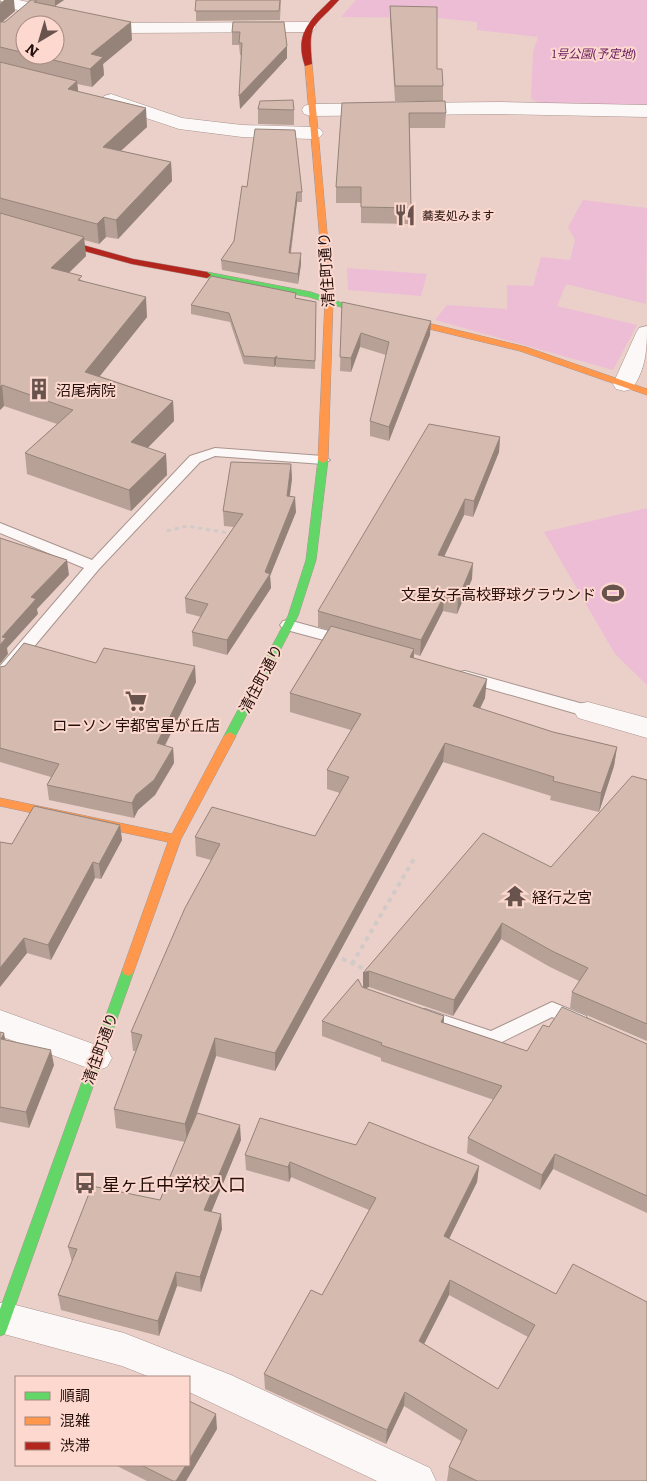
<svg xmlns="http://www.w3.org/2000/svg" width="647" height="1481" font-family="Literata,'Noto Sans JP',serif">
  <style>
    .green { fill: #edbdd6 }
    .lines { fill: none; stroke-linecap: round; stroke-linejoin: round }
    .lane-casing { stroke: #a9948e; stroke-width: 2 }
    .street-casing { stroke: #a9948e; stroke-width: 1 }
    .fast-casing { stroke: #a9948e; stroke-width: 1 }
    .slow-casing { stroke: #a9948e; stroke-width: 1 }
    .jam-casing { stroke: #a9948e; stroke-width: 1 }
    .path-far1 { stroke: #d1cac8; stroke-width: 3; stroke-dasharray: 4 4; stroke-linecap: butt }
    .path { stroke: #d1cac8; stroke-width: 4; stroke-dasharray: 4.5 4.5; stroke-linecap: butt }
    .lane { fill: #fcf8f7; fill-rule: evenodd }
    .street { fill: #fcf8f7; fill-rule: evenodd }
    .fast { fill: #63d668; fill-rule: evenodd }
    .slow { fill: #ff974d; fill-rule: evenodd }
    .jam { fill: #b3261e; fill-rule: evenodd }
    .wall { fill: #b7a196; fill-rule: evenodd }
    .shaded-wall { fill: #95837a }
    .building { fill: #d5bbaf; stroke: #95837a; fill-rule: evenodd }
    .labels { text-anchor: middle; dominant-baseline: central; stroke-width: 4; stroke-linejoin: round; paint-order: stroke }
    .far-park-label { font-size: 12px; font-style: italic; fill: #67195d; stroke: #fcd8cf }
    .far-poi-label { font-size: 12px; fill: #230f0a; stroke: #fcd8cf; text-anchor: start }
    .street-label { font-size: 15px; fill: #230f0a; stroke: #fcd8cf }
    .poi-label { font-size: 15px; fill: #230f0a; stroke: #fcd8cf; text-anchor: start }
    .near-poi-label { font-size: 18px; fill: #230f0a; stroke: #fcd8cf; text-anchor: start }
  </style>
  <rect width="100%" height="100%" fill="#ead0c9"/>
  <path class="green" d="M356,0H647V106L542,104L531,99L533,52L538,37L477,30V22L438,18L341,17Z
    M583,200L647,208L646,304L566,284L557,306L637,325L613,370L435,320L447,305L507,309V285L533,286L541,257L570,260L575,240L568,227Z
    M347,268L427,274L421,296L348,290Z
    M647,508V685L615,654L544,532Z"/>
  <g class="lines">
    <g class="lane-casing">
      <path id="lane" d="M215,448L323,456L330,460L323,464L215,456L200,462L99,569L6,680L0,681V666L84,568L0,533V523L92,560L190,456Z
        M288,620L351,637L354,641L351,645L346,646L283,629L280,625L283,621Z
        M465,671L594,707L596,711L594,715L588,717L459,680L457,676L459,672Z
        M552,1002L586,1016L588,1021L586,1026L579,1028L552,1017L492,1047L418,1021L416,1016L418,1011L425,1009L491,1031Z"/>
    </g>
    <g class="street-casing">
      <path id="street" d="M0,0H19L122,23L307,22L313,23L316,27L313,31L307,32L122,33L0,6Z
        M111,94L182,118L242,125L313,127L320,129L323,133L320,137L313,139L242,137L179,129L104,104L102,100L104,96Z
        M500,102L647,105V117L500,114L311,116L304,114L302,110L304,106L311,104Z
        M647,326C647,350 646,369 632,389L624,391L616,389L613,384L636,333L639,328Z
        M588,702L647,718V738L578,718L574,711L578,704Z
        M0,1010L107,1049L112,1058L107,1067L96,1071L0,1036Z
        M4,1302L124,1333L231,1375L430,1468L436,1481H377L189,1392V1377H150L122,1366L0,1333V1303Z"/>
    </g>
    <g class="fast-casing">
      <path id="fast" d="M207,272L311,292L348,305L344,308L309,297L204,277L203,275Z
        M323,457L328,460L316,560L298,616L234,739H226L224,736L288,616L306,560L318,460Z
        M128,966L132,968L134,971L7,1329L5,1334L0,1336V1309L122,971L124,968Z"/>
    </g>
    <g class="slow-casing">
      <path id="slow" d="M305,62L312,64L333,300L328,460L323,463L318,460L325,300Z
        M395,315L526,347L647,389V395L520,351L392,320L391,318Z
        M230,732L236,736L181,839L134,971L132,974L128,976L124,974L122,971L168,842L0,806V798L172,834L224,736Z"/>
    </g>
    <g class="jam-casing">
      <path id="jam" d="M331,0H339C313,29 308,21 312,64L305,66C294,34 310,20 331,0Z
        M0,222L133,259L207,272L211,275L207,278L132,264L0,228Z"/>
    </g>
    <path class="path-far1" d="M167,531L187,526L234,534"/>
    <path class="path" d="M334,955L369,971
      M352,964L415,857"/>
    <use href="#lane" class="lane"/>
    <use href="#street" class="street"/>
    <use href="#fast" class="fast"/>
    <use href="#slow" class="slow"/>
    <use href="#jam" class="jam"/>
  </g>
  <path class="wall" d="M0,0L15,11L2,22H5L30,1L28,0H64L55,6L132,40L103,64L104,75L92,87L77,84L78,91L147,127L121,151L171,162L172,181L118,239L106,237L99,244L84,240L86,256L69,273L147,317L100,376L173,401L174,421L147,448L166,454L167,475L131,511L27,474L25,453L57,424L4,406L0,410ZM25,25L55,55H25Z
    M196,0H281L280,20L196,21Z
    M390,6L437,69L443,86V101H395L390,20Z
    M233,22L287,58L240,109L241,55H240L239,45H232V32Z
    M342,103L446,113L445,128H410L411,208L410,224L361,223V203H336V187Z
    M258,109L294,110V125L258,124Z
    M247,187L302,192V202H297L291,253L301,264L298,284L222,270L221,260L234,241Z
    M296,293V298L316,302L315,369L276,367V365L274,367L244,364L230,322L191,314V305Z
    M342,302L430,335L389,441L370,436V421L386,355L360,347L351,372L340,371Z
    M500,437L499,452L473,517L464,515L444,557L472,579L457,614L443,611L420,656L414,654V658L485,698L480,709L553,732L617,747L614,766L599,812L550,800L551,796L443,762L275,1071L216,1056L196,1117L241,1140L211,1212L222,1229L201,1292L177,1286L159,1336L61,1310L58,1295L72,1262L68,1247L160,1200L185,1142L116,1128L114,1109L136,1051H133L131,1032L211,860L196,856L195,837L315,836L340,793L327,789V770L351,730L290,712V693L328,630L318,627V611Z
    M291,464L292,479L289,496L296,512L270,576L271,588L227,655L193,646L192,632L201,617L186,613L185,598L234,527L224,526L223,511Z
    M96,663L196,682L165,746L173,748L174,763L155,795L138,810L134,818L49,800L47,785L51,777L0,762V667Z
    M647,780V1041L570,1008L572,992L579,981L550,967L501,939L453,1016L369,987L365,988L444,1016V1023L527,1051L549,1027L647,1044V1213L553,1169L540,1190L467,1153L468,1138L494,1100L381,1061V1058L322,1036V1021L362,987H363V973L551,867Z
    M120,825L122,840L101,879L95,878L51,960L27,953L0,987V842L12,844Z
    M0,1032L5,1040L54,1065L29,1128L0,1122Z
    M356,1145L479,1166L477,1182L449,1239L556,1294L647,1481H447L449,1467L461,1441L404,1406L386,1444L265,1389L264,1374L322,1295L369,1210L291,1177L289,1182L246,1170L245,1155ZM449,1295L528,1337L498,1389L424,1344Z
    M217,1429L186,1481H147L115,1465H189Z"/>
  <path class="shaded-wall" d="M4,0H14L15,11L0,24V4Z
    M55,0H64L55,6Z
    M131,22L132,40L103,64L104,75L92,87L90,69L91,54Z
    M287,46V58L240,109L239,96Z
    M77,81L79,99L68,89Z
    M146,108L147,127L104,166L103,147Z
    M171,162L172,181L118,239L116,220Z
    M297,192V202L289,263V253Z
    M104,217L106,237L99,244L97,224Z
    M84,237L86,256L53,288L51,268Z
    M301,253V264L298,284V274Z
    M146,297L147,317L87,392L85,372Z
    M431,321L430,335L389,441V427Z
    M361,333L360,347L351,372V358Z
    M277,356L276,358V365L274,367V358Z
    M2,385L4,406L0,410V387Z
    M173,401L174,421L133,463L131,442Z
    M500,437L499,452L473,517L474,501Z
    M166,454L167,475L131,511L129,490Z
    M291,464L292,479L288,510L287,496Z
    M295,497L296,512L270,576L271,588L227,655V640L265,572Z
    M465,499L464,515L437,571L438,555Z
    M67,560L69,575L37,609L38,614L7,648L8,654L0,664V645L2,637L31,597Z
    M473,563L472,579L457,614L458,599Z
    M444,596L443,611L420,656L421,640Z
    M414,649L413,669L410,657Z
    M195,666L196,682L158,759L157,743Z
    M487,679L485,698L471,726L473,706Z
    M445,743L443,762L275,1071V1053Z
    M617,747L614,766L599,812L601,793Z
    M173,748L174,763L155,795L138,810L134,818L132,803L136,795Z
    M120,825L122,840L101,879L99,864Z
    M93,862L95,878L51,960L48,945Z
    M502,923L501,939L453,1016L454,1000Z
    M24,938L27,953L0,987V968Z
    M369,971V987L363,989V973Z
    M444,1016L443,1032L441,1022Z
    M4,1033L7,1049L1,1039Z
    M215,1038L216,1056L187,1142L185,1124Z
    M51,1050L54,1065L29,1128L26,1112Z
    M240,1125L241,1140L206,1225L204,1210Z
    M555,1154L553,1169L540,1190L542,1175Z
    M290,1162L291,1177L289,1182L288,1167Z
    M479,1166L477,1182L443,1251L444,1236Z
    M221,1214L222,1229L201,1292L200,1277Z
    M176,1272L177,1286L159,1336L158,1321Z
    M450,1280L449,1295L418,1356L419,1341Z
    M405,1392L404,1406L386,1444L387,1430Z
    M216,1414L217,1429L186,1481H176L186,1465H189V1460Z"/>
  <path class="building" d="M31,0H37L34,2L131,22L91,54L103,57L90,69L33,55H55V25H25V53L0,47V22H5Z
    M196,0H280L279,11H195Z
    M390,6L437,7V69H442L443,86H395Z
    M233,22H284L287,46L239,96L242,43H239L240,32H232Z
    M0,62L77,81L68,89L146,108L103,147L171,162L116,220L104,217L97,224L0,198Z
    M293,100L294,110L258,109L260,101Z
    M445,101L446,113H409L411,208L361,207V187H336L342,103Z
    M255,129L295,130L302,192H297L289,253H301L298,274L221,260L234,241L242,186L247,187Z
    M0,213L84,237L51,268L82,276L78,280L146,297L85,372L173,401L131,442L166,454L129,490L25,453L73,410L2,385L0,387Z
    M211,276L296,293L295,298L316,302L315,361L276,358L277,356L274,358L244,356L229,313L191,305Z
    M342,302L431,321L389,427L370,421L389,342L361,333L351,358L340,357Z
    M429,424L500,437L474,501L465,499L438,555L473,563L458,599L444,596L421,640L318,611Z
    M231,462L291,464L287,496L295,497L265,572L270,574L227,640L192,632L208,604L185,598L243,514L223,511Z
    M0,538L67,560L31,597L36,599L2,637L6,638L0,645Z
    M331,626L414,649L410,657L487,679L473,706L553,732L617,747L601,793L553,781L554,777L445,743L275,1053L215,1038L185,1124L114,1109L142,1035L131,1032L185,908L220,844L195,837L212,807L315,836L349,777L327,770L361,714L290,693Z
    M24,643L96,663L104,648L195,666L157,743L173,748L154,780L136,795L132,803L47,785L59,764L0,748V667L5,666Z
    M632,776L647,780V1024L572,992L588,968L552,951L502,923L454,1000L369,971L363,973L483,833L551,867Z
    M34,806L120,825L99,864L93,862L48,945L24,938L0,968V842L12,844Z
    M358,979L362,987L444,1016L441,1022L527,1051L543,1025L549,1027L562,1007L647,1044V1196L555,1154L542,1175L468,1138L502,1086L381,1045L382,1043L322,1021Z
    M0,1032L4,1033L1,1039L51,1050L26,1112L0,1107Z
    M197,1113L240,1125L204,1210L221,1214L200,1277L176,1272L158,1321L58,1295L77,1249L68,1247L92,1186L160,1200Z
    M260,1118L356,1145L369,1122L479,1166L444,1236L556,1294L573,1264L647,1302V1481H477L449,1467L467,1430L405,1392L387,1430L264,1374L311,1290L322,1295L376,1198L290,1162L288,1167L245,1155ZM450,1280L535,1325L498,1389L419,1341Z
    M189,1401L216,1414L189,1460Z
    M141,1465H186L176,1481H173Z"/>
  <defs>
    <g id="restaurant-bare" transform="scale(1.725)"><path d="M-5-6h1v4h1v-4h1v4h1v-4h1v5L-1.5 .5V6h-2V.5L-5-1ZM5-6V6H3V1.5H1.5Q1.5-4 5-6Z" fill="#69534d" stroke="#fcd8cf" stroke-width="2.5" paint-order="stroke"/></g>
    <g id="building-bare" transform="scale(1.725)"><path d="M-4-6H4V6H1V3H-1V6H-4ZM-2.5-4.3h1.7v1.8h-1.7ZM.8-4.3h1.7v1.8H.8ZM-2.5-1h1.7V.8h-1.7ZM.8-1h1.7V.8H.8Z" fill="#69534d" stroke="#fcd8cf" stroke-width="2.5" paint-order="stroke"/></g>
    <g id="stadium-bare" transform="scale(1.725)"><path d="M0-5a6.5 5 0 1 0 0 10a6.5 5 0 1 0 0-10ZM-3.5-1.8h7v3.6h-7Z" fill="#69534d" stroke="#fcd8cf" stroke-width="2.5" paint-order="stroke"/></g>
    <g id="supermarket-bare" transform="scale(1.725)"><path d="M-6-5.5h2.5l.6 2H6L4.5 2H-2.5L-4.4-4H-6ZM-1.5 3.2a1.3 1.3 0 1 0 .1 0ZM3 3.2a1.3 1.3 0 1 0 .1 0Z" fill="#69534d" stroke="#fcd8cf" stroke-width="2.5" paint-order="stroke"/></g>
    <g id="temple-bare" transform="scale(1.725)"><path d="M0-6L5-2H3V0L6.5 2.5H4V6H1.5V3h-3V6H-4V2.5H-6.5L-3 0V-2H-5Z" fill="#69534d" stroke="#fcd8cf" stroke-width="2.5" paint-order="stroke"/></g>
    <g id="bus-bare" transform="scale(1.725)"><path d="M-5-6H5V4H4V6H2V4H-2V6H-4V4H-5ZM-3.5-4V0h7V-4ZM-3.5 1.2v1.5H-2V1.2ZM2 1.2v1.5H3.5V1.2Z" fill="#69534d" stroke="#fcd8cf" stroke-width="2.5" paint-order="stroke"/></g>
  </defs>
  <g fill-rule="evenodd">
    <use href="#restaurant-bare" x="405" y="215"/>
    <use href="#building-bare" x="39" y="389"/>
    <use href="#stadium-bare" x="613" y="593"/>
    <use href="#supermarket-bare" x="136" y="701"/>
    <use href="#temple-bare" x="515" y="896"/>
    <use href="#bus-bare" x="85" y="1183"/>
  </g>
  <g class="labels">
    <g class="far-park-label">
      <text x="594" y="53">1号公園(予定地)</text>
    </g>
    <g class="far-poi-label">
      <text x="422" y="215">蕎麦処みます</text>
    </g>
    <g class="street-label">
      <text transform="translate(325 270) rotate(-94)">清住町通り</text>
      <text transform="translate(260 678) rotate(-62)">清住町通り</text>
      <text transform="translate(99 1048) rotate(-70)">清住町通り</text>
    </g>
    <g class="poi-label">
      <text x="56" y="389">沼尾病院</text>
      <text x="596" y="593" text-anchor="end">文星女子高校野球グラウンド</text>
      <text x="136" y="724" text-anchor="middle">ローソン 宇都宮星が丘店</text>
      <text x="532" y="896">経行之宮</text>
    </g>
    <g class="near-poi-label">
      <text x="102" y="1183">星ヶ丘中学校入口</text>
    </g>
  </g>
  <rect x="15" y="1376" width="175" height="90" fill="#fcd8cf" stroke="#a58880"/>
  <rect x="25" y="1392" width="25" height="8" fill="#63d668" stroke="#a58880"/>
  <text x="60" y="1401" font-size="15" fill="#230f0a">順調</text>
  <rect x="25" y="1417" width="25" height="8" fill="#ff974d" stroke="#a58880"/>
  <text x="60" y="1426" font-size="15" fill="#230f0a">混雑</text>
  <rect x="25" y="1442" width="25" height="8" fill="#b3261e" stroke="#a58880"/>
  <text x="60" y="1451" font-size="15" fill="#230f0a">渋滞</text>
  <g transform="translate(40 40) rotate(218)"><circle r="24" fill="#fcd8cf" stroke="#a58880"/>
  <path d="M0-4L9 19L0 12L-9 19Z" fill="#69534d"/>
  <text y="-8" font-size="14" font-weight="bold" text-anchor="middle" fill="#230f0a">N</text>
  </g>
</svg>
